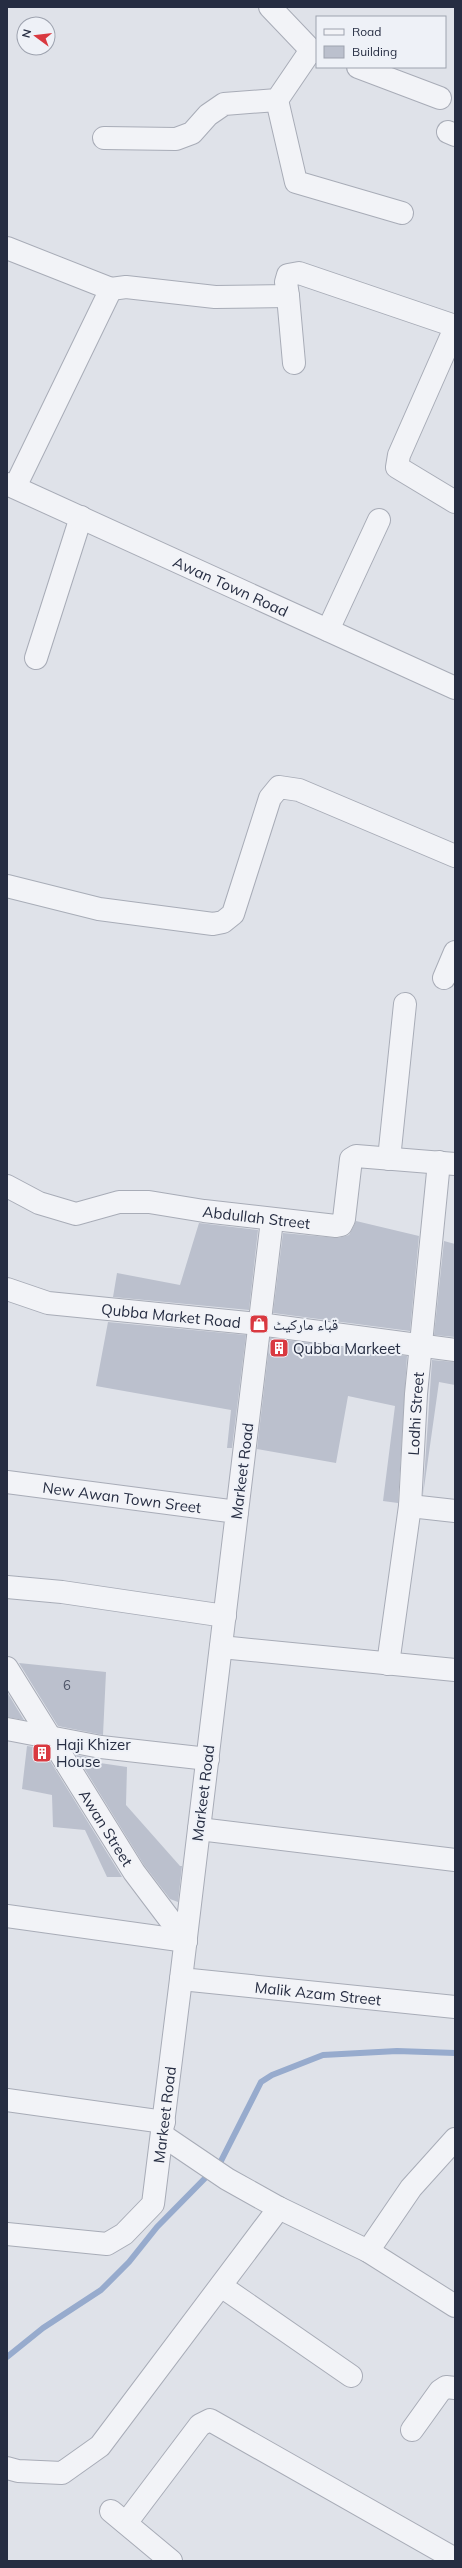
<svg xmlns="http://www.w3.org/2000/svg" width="462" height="2568" font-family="Mulish,'Noto Naskh Arabic',sans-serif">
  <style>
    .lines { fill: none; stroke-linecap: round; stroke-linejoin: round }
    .stream { stroke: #97abcd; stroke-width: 6 }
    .building { fill: #bbc0cd }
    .minor-casing { stroke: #a8acb7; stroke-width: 24 }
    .tertiary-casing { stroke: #a8acb7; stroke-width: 24 }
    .minor { stroke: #f2f3f7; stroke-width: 22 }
    .tertiary { stroke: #f2f3f7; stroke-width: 22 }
    .labels { text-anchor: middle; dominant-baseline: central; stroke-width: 4; stroke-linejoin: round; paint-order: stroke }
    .number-label { font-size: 13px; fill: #4b5265 }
    .street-label { font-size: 15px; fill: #262d42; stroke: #eef1f7 }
    .poi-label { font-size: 15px; fill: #262d42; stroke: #eef1f7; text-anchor: start }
  </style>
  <rect width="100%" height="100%" fill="#dfe2e9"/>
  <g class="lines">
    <path class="stream" d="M7,2357L43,2328L101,2290L129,2262L157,2227L220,2163L261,2082L272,2075L323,2055L397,2051L455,2053"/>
  </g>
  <path class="building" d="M356,1221L419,1236L410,1331L273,1313L283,1233L338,1238L349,1235Z
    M199,1223L258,1230L249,1310L113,1297L117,1273L180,1285Z
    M444,1241L455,1244V1337L434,1335Z
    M108,1322L246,1335L232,1448H227L231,1410L96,1386Z
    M270,1338L407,1356L398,1503L383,1501L395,1406L348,1396L336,1463L257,1449Z
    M432,1360L455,1362V1385L439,1382L423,1495Z
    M19,1663L106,1672L103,1735L58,1726Z
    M7,1692L24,1720L7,1717Z
    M27,1746L42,1748L122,1877H107L85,1830L53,1827L52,1795L22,1789Z
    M76,1755L101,1760L100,1763L127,1767L126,1805L180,1866H182L178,1902L170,1899L144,1865Z"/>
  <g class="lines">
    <g class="minor-casing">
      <g id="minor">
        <path d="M270,7L311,50L317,52"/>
        <path d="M358,67L440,98"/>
        <path d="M277,100L296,182L402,213"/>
        <path d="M448,132L455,135"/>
        <path d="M104,138L176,139L192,133L208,115L224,104L277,100L311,50"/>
        <path d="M7,248L111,289"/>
        <path d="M288,296L294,363"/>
        <path d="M455,328L399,455L397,467L455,502"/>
        <path d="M15,487L111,289L126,287L215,297L288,296L286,282L288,275L299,273L455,326"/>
        <path d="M328,630L379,520"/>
        <path d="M36,658L81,517"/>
        <path d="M7,886L99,909L213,924L223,922L233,914L270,798L279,787L299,790L455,856"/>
        <path d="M444,978L455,952"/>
        <path d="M389,1159L405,1004"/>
        <path id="s1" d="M7,1186L39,1203L76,1214L119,1202H149L204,1211L336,1226L341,1225L344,1219L351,1159L356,1156L455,1164"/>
        <path id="s2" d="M7,1289L48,1303L259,1324L455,1350"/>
        <path d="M410,1506L455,1511"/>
        <path d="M237,1512L272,1220"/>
        <path d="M7,1587L62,1592L225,1616"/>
        <path d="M221,1647L455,1670"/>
        <path id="s3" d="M388,1664L410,1506L416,1394L439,1162"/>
        <path id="s4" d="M7,1668L134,1872L186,1941"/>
        <path d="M7,1729L101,1747L208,1759"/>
        <path d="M199,1829L455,1860"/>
        <path d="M7,2100L164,2122"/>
        <path d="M162,2135L227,2179L279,2208L368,2251L455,2306"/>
        <path id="s5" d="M7,2234L107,2244L124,2234L153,2204L181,1979"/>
        <path d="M368,2251L411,2188L455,2139"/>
        <path d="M221,2286L351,2376"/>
        <path d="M412,2430L440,2391L446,2387L455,2388"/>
        <path d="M7,2468L18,2471L62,2473L100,2446L279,2208"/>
        <path d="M111,2511L171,2561"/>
        <path d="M126,2523L200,2425L210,2420L455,2559"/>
      </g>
    </g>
    <g class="tertiary-casing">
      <g id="tertiary">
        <path id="s6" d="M7,484L455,688"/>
        <path id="s7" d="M7,1482L237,1512L181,1979L455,2007"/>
        <path d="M7,1916L186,1941"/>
      </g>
    </g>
    <use href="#minor" class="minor"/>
    <use href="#tertiary" class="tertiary"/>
  </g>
  <defs>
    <g id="shop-square" transform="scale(1)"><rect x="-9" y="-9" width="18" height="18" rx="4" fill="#d93940" stroke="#eef1f7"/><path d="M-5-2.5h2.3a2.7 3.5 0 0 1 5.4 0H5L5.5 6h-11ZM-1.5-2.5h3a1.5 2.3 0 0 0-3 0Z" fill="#fff"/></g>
    <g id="building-square" transform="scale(1)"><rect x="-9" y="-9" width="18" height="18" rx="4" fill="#d93940" stroke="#eef1f7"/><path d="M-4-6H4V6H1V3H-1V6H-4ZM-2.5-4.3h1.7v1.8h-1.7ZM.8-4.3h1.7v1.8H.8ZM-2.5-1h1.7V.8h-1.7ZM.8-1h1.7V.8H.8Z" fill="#fff"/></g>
  </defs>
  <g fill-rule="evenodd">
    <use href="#shop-square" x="259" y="1324"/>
    <use href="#building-square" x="279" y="1348"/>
    <use href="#building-square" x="42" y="1753"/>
  </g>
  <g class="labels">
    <g class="number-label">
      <text x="67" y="1685">6</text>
    </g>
    <g class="street-label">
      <text stroke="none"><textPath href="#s6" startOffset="246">Awan Town Road</textPath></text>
      <text stroke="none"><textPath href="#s1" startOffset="258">Abdullah Street</textPath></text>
      <text stroke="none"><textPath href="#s2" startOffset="167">Qubba Market Road</textPath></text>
      <text stroke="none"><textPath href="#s3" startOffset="252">Lodhi Street</textPath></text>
      <text transform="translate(242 1471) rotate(-83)">Markeet Road</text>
      <text stroke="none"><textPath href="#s7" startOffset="116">New Awan Town Sreet</textPath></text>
      <text transform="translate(203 1793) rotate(-83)">Markeet Road</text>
      <text stroke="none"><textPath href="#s4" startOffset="188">Awan Street</textPath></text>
      <text stroke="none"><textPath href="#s7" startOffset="840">Malik Azam Street</textPath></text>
      <text stroke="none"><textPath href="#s5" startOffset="252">Markeet Road</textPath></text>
    </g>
    <g class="poi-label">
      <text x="273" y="1324">قباء مارکیٹ</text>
      <text x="293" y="1348">Qubba Markeet</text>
      <text x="56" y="1744">Haji Khizer<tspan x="56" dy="17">House</tspan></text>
    </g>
  </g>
  <rect width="462" height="2568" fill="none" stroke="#262d42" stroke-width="16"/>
  <rect x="316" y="16" width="130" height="52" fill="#eef1f7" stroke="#9ea3af"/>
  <rect x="324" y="29" width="20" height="6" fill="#f2f3f7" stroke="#9ea3af"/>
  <text x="352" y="36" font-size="12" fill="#262d42">Road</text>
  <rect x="324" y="46" width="20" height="12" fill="#bbc0cd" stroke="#9ea3af"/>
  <text x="352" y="56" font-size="12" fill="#262d42">Building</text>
  <g transform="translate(36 36) rotate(285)"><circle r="19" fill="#eef1f7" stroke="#9ea3af"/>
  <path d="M0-3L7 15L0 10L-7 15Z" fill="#d93940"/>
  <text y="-6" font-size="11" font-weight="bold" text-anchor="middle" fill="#262d42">N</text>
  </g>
</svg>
